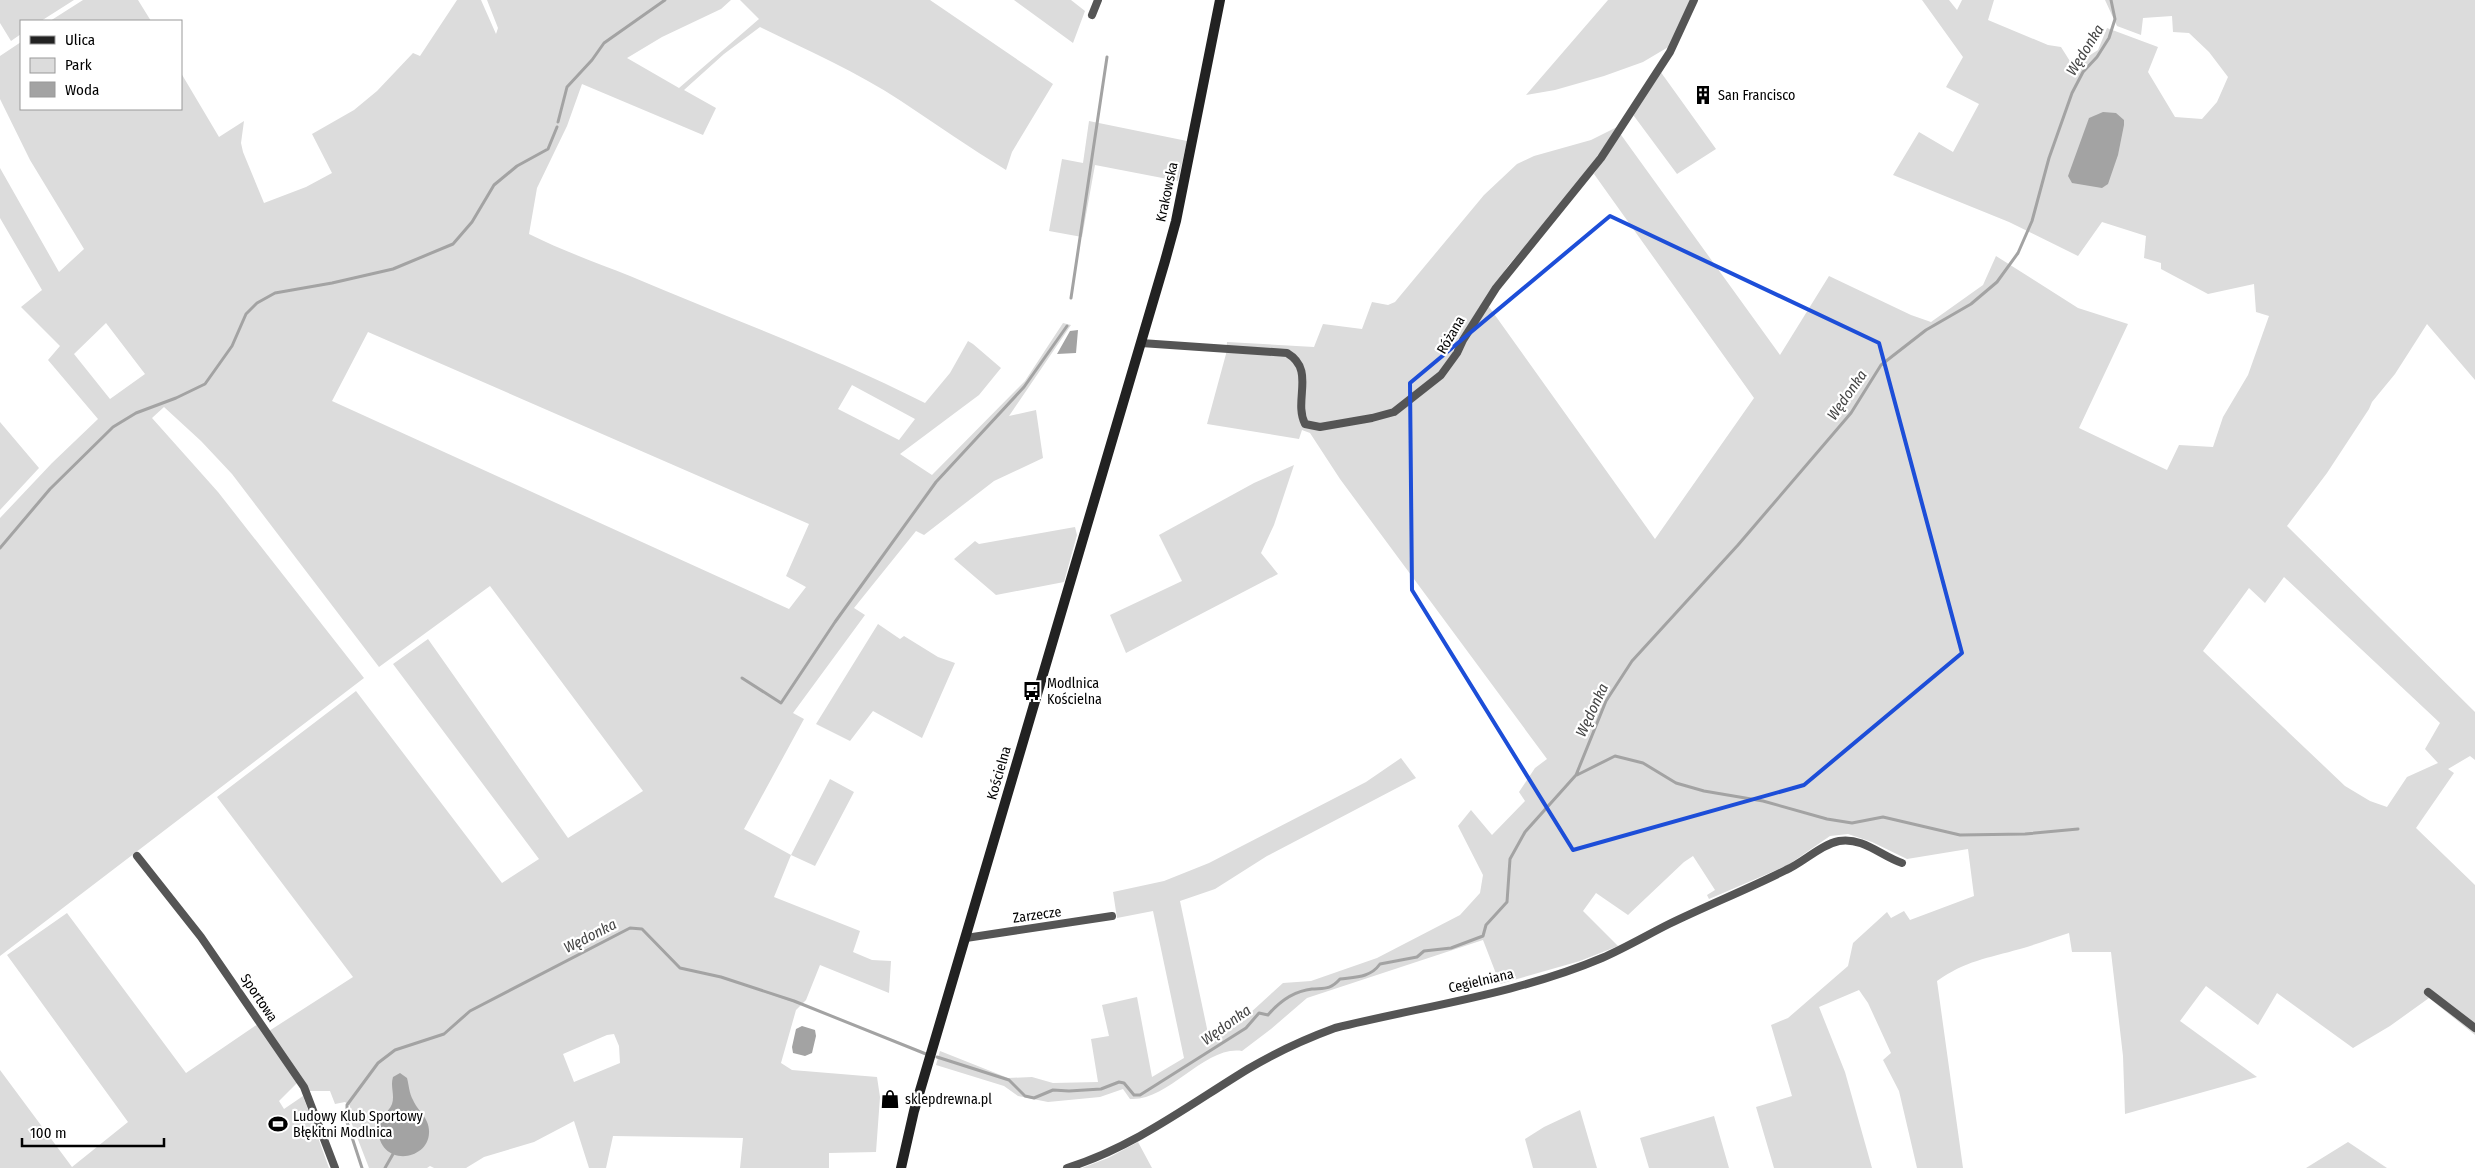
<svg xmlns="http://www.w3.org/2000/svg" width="2475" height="1168" font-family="'Fira Sans Condensed',sans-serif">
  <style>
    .green { fill: #dcdcdc; fill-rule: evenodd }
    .water { fill: #a3a3a3 }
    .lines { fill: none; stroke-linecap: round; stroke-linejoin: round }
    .stream { stroke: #a3a3a3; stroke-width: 3 }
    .street { stroke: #555; stroke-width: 8 }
    .secondary { stroke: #222; stroke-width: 10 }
    .marked { fill: none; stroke: #1d4ed8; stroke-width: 4; stroke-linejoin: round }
    .labels { text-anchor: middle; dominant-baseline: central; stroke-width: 4.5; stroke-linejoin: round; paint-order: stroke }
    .poi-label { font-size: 14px; fill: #000; stroke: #fff; text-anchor: start }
    .street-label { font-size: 14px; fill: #000; stroke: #fff }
    .water-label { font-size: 15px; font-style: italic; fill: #444; stroke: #fff }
  </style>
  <rect width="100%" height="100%" fill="#fff"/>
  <path class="green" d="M0,0H74L41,21H21V34L11,41L0,23Z
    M83,0H138L151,21H50Z
    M457,0H481L496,34L498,28L487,0H731L721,9L662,37L627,58L679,88L759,19L740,0H930L1053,84L1012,152L1006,170C970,148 936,124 901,101C857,72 807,50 760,27L724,54L684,90L716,108L703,135L582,84L567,126L537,188L529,234C561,250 597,263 630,276C729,318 830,355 925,403L950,373L968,341L973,344L1001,368L979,395L900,454L932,475L1025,381L1063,323L1071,325L1009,416L1036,410L1043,458L994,481L924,535L916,531L854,608L865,615L793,713L804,719L744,829L791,855L830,779L854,792L815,866L791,855L774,897L860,931L853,952L872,960L891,961L889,993L820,965L806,1000L796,1010L781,1063L792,1070L877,1077L880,1097L876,1152L829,1153V1168H740L743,1138L613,1136L606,1168H589L574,1121L534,1142L484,1157L466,1168H434L430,1166L427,1168H369L350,1119V1106L345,1102L335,1104L330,1091H309L269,1031L353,977L217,797L356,691L502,883L539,859L393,664L428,639L568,838L643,791L490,586L379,667L232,474L201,441L164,407L152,418L218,492L364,678L0,956V518L52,463L98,419L48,360L60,346L21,307L42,290L0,218V168L59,272L84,249L30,160L0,99V56L21,42V109H181V73L219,137L244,121L241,143L243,152L264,203L306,187L332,173L312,134L354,110L377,91L413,53L420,56ZM106,323L145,374L110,399L74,354ZM368,332L809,524L786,576L806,587L789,609L332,401ZM852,385L915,419L899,440L838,409ZM614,1034L619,1046L620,1063L574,1082L563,1054L607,1035Z
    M1014,0H1071L1085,11L1073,43Z
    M1608,0H1690L1670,46L1643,62L1604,76L1555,90L1526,95Z
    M1922,0H1949L1957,10L1962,0H1994L1988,20L2048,45L2061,47L2073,66L2098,50L2107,28L2158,47L2148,72L2175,117L2202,119L2217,102L2228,77L2209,52L2189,33L2173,32L2172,16L2143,18L2141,35L2117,26L2105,0H2475V380L2427,324L2395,374L2372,402L2369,409L2327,473L2287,526L2475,712V760L2470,756L2448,769L2454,773L2416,828L2475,885V1035L2429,998L2390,1026L2353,1048L2277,993L2258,1025L2206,986L2180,1021L2257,1077L2125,1114L2123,1056L2111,952H2072L2069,933C2053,938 2037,944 2020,949C1988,958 1965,961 1937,981L1963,1168H1917L1899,1091L1883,1060L1891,1053L1868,1003L1859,990L1819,1007L1845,1072L1872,1168H1774L1756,1107L1792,1096L1771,1025L1788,1018L1848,966L1853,943L1887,912L1891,918L1904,911L1910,920L1974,896L1968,849L1907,859L1872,842L1848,834L1830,836L1788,865L1709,899L1707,895L1715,890L1693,856L1684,862L1628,915L1596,893L1583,911L1618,946L1580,961L1500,984L1483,940L1307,998L1271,1029L1242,1051C1205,1045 1168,1102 1130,1099L1123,1089L1100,1097L1048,1102L1018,1096L1004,1086L936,1065L940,1051L1008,1078L1032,1077L1053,1083L1098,1082L1091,1039L1109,1036L1102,1005L1137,997L1152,1077L1184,1058L1153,911L1117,918L1113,892L1164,881L1209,863L1366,782L1401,758L1416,778L1267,856L1215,889L1180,901L1209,1038L1238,1024L1283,983L1311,981L1377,958L1460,915L1480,893L1483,875L1458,826L1471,810L1492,835L1525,801L1519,792L1535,768L1547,759L1340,479L1310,433L1302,430L1299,439L1207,424L1226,354L1227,342L1314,347L1323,324L1362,329L1372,302L1388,305L1395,302L1484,195L1517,164L1534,156L1591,140L1617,127L1588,171L1508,266L1485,299L1453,348V362L1487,304L1655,539L1754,398L1594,174L1619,132L1780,355L1829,276L1911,315L1931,322L1983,285L1996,256L2078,308L2128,324L2079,428L2167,470L2179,445L2213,447L2223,417L2248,375L2269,316L2256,312L2254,284L2208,294L2161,269V263L2144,258L2146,236L2102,222L2078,256L2009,222L1893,175L1919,132L1953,152L1979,104L1946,87L1963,57ZM2284,577L2440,723L2425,749L2438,763L2407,777L2387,807L2370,801L2345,786L2203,651L2249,588L2265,603Z
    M1660,71L1716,149L1677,174L1631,112Z
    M1089,121L1187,141L1178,181L1095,165L1082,237L1049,231L1062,159L1083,163Z
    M0,422L39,468L0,510Z
    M1294,465L1274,525L1261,553L1278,574L1126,653L1110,615L1182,581L1159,535L1254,483Z
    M1075,527L1077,535L1064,582L996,595L954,559L975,541L979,544Z
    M878,624L900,639L904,636L938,657L955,663L922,738L873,711L850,741L816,724Z
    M67,913L186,1073L258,1024L298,1082L279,1101L284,1109L303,1096L329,1168H0V1070L72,1167L128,1122L7,955Z
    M1580,1110L1597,1168H1533L1525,1139L1544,1127Z
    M1714,1116L1729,1168H1649L1640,1138Z
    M1138,1142L1152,1168H1082L1108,1158Z
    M2348,1142L2387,1168H2306Z"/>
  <path class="water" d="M2103,112L2116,113L2124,120V125L2118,155L2108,184L2102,188L2072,183L2068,176L2089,118Z
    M1078,330L1076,353L1057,354L1070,331Z
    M802,1026L815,1030L816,1036L812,1053L805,1056L793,1053L792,1047L796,1029Z
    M400,1073L407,1078C409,1085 409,1093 413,1100C418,1112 430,1118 429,1133C428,1162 377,1168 378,1126C378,1116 389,1113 392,1104C395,1095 390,1086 393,1077Z"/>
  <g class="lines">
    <path class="stream" d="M558,122L567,87L592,60L604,43L665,0
      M1071,298L1107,57
      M0,548L50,489L113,427L136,413L176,398L205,384L232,346L246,314L257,303L275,293L332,283L393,269L453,244L472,222L494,185L517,166L548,149L557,127
      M742,678L781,703L835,622L936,482L1024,387L1067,326
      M1577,775L1615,756L1643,763L1676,783L1704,791L1763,801L1827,819L1852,823L1883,817L1960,835L2025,834L2078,829
      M937,1057L1009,1080L1025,1096L1034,1098L1053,1090L1069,1091L1101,1089L1119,1082L1124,1083L1134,1095H1140L1246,1028L1259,1013L1268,1015C1279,1002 1294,991 1312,989C1325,988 1330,990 1340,979C1355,977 1370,978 1380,964L1417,957L1424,951L1451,948L1483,936L1486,925L1507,902L1510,859L1525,832L1576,775L1606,701L1632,661L1738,545L1851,413L1881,365L1926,330L1971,304L1997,282L2018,253L2032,221L2049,158L2072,93L2083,72L2097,57L2109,38L2115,19L2111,0
      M362,1168L347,1122V1105L378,1063L395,1050L444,1034L470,1011L630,928L642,929L680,968L721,977L794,1001L926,1054
      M385,1168L393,1154"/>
    <path class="street" d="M1092,15L1098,0
      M1141,343L1287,353C1316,370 1293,400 1305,424L1320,427L1372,418L1394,412L1441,375L1457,353L1463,340L1496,288L1601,158L1670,52L1694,0
      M137,856L201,937L304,1087L335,1168
      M966,938L1112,916
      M2428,992L2475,1028
      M1067,1168C1134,1147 1189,1105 1248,1069C1275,1053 1305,1039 1335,1028C1424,1006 1517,994 1602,958C1625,948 1647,935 1669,924C1708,905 1748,889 1786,870C1804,862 1820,845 1839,841C1863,837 1881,856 1902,863"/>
    <path class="secondary" d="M901,1168L914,1111L1165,261L1176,221L1220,0"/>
  </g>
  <path class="marked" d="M1610,216L1879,343L1962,653L1804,785L1573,850L1412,590L1410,383Z"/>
  <defs>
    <g id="building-bare" transform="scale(1.5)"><path d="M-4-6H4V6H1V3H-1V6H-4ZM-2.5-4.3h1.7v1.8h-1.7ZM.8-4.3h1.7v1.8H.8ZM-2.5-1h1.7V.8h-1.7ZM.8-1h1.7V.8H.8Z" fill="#000" stroke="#fff" stroke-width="2.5" paint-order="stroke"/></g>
    <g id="bus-bare" transform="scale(1.5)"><path d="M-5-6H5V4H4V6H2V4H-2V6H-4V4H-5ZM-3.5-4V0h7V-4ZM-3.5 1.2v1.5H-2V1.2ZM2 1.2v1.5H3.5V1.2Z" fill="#000" stroke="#fff" stroke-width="2.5" paint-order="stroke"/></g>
    <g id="shop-bare" transform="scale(1.5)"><path d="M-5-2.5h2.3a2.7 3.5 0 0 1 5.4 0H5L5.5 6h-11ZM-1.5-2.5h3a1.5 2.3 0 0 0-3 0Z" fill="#000" stroke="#fff" stroke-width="2.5" paint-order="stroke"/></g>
    <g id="stadium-bare" transform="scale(1.5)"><path d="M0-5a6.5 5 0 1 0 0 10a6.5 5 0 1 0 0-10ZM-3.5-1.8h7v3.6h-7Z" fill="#000" stroke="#fff" stroke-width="2.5" paint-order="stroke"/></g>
  </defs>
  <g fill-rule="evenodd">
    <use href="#building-bare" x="1703" y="95"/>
    <use href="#bus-bare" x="1032" y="691"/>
    <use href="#shop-bare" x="890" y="1099"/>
    <use href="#stadium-bare" x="278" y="1124"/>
  </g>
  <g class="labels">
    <g class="poi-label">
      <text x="1718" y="95">San Francisco</text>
      <text x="1047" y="683">Modlnica<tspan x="1047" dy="16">Kościelna</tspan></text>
      <text x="905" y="1099">sklepdrewna.pl</text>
      <text x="293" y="1116">Ludowy Klub Sportowy<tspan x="293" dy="16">Błękitni Modlnica</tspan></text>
    </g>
    <g class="street-label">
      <text transform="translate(1167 192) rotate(-78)">Krakowska</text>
      <text transform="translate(1451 335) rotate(-60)">Różana</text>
      <text transform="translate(999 773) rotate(-74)">Kościelna</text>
      <text transform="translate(1037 915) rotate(-8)">Zarzecze</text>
      <text transform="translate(1481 981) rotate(-13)">Cegielniana</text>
      <text transform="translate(259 998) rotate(56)">Sportowa</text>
    </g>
    <g class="water-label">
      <text transform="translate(2085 50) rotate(-58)">Wędonka</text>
      <text transform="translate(1847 395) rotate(-55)">Wędonka</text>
      <text transform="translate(1592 710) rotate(-65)">Wędonka</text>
      <text transform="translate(590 936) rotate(-27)">Wędonka</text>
      <text transform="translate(1226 1025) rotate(-36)">Wędonka</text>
    </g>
  </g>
  <rect x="20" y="20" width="162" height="90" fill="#ffffff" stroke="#999999"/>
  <rect x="30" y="36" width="25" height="8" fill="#222222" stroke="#999999"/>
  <text x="65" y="45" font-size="15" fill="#000000">Ulica</text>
  <rect x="30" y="58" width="25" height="15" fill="#dcdcdc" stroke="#999999"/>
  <text x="65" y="70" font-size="15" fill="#000000">Park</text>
  <rect x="30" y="82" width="25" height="15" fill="#a3a3a3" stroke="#999999"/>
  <text x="65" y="95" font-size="15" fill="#000000">Woda</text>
  <path d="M22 1138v8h142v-8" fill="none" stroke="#000000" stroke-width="2.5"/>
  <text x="30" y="1138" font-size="15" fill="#000000" stroke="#ffffff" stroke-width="4" paint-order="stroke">100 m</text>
</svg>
